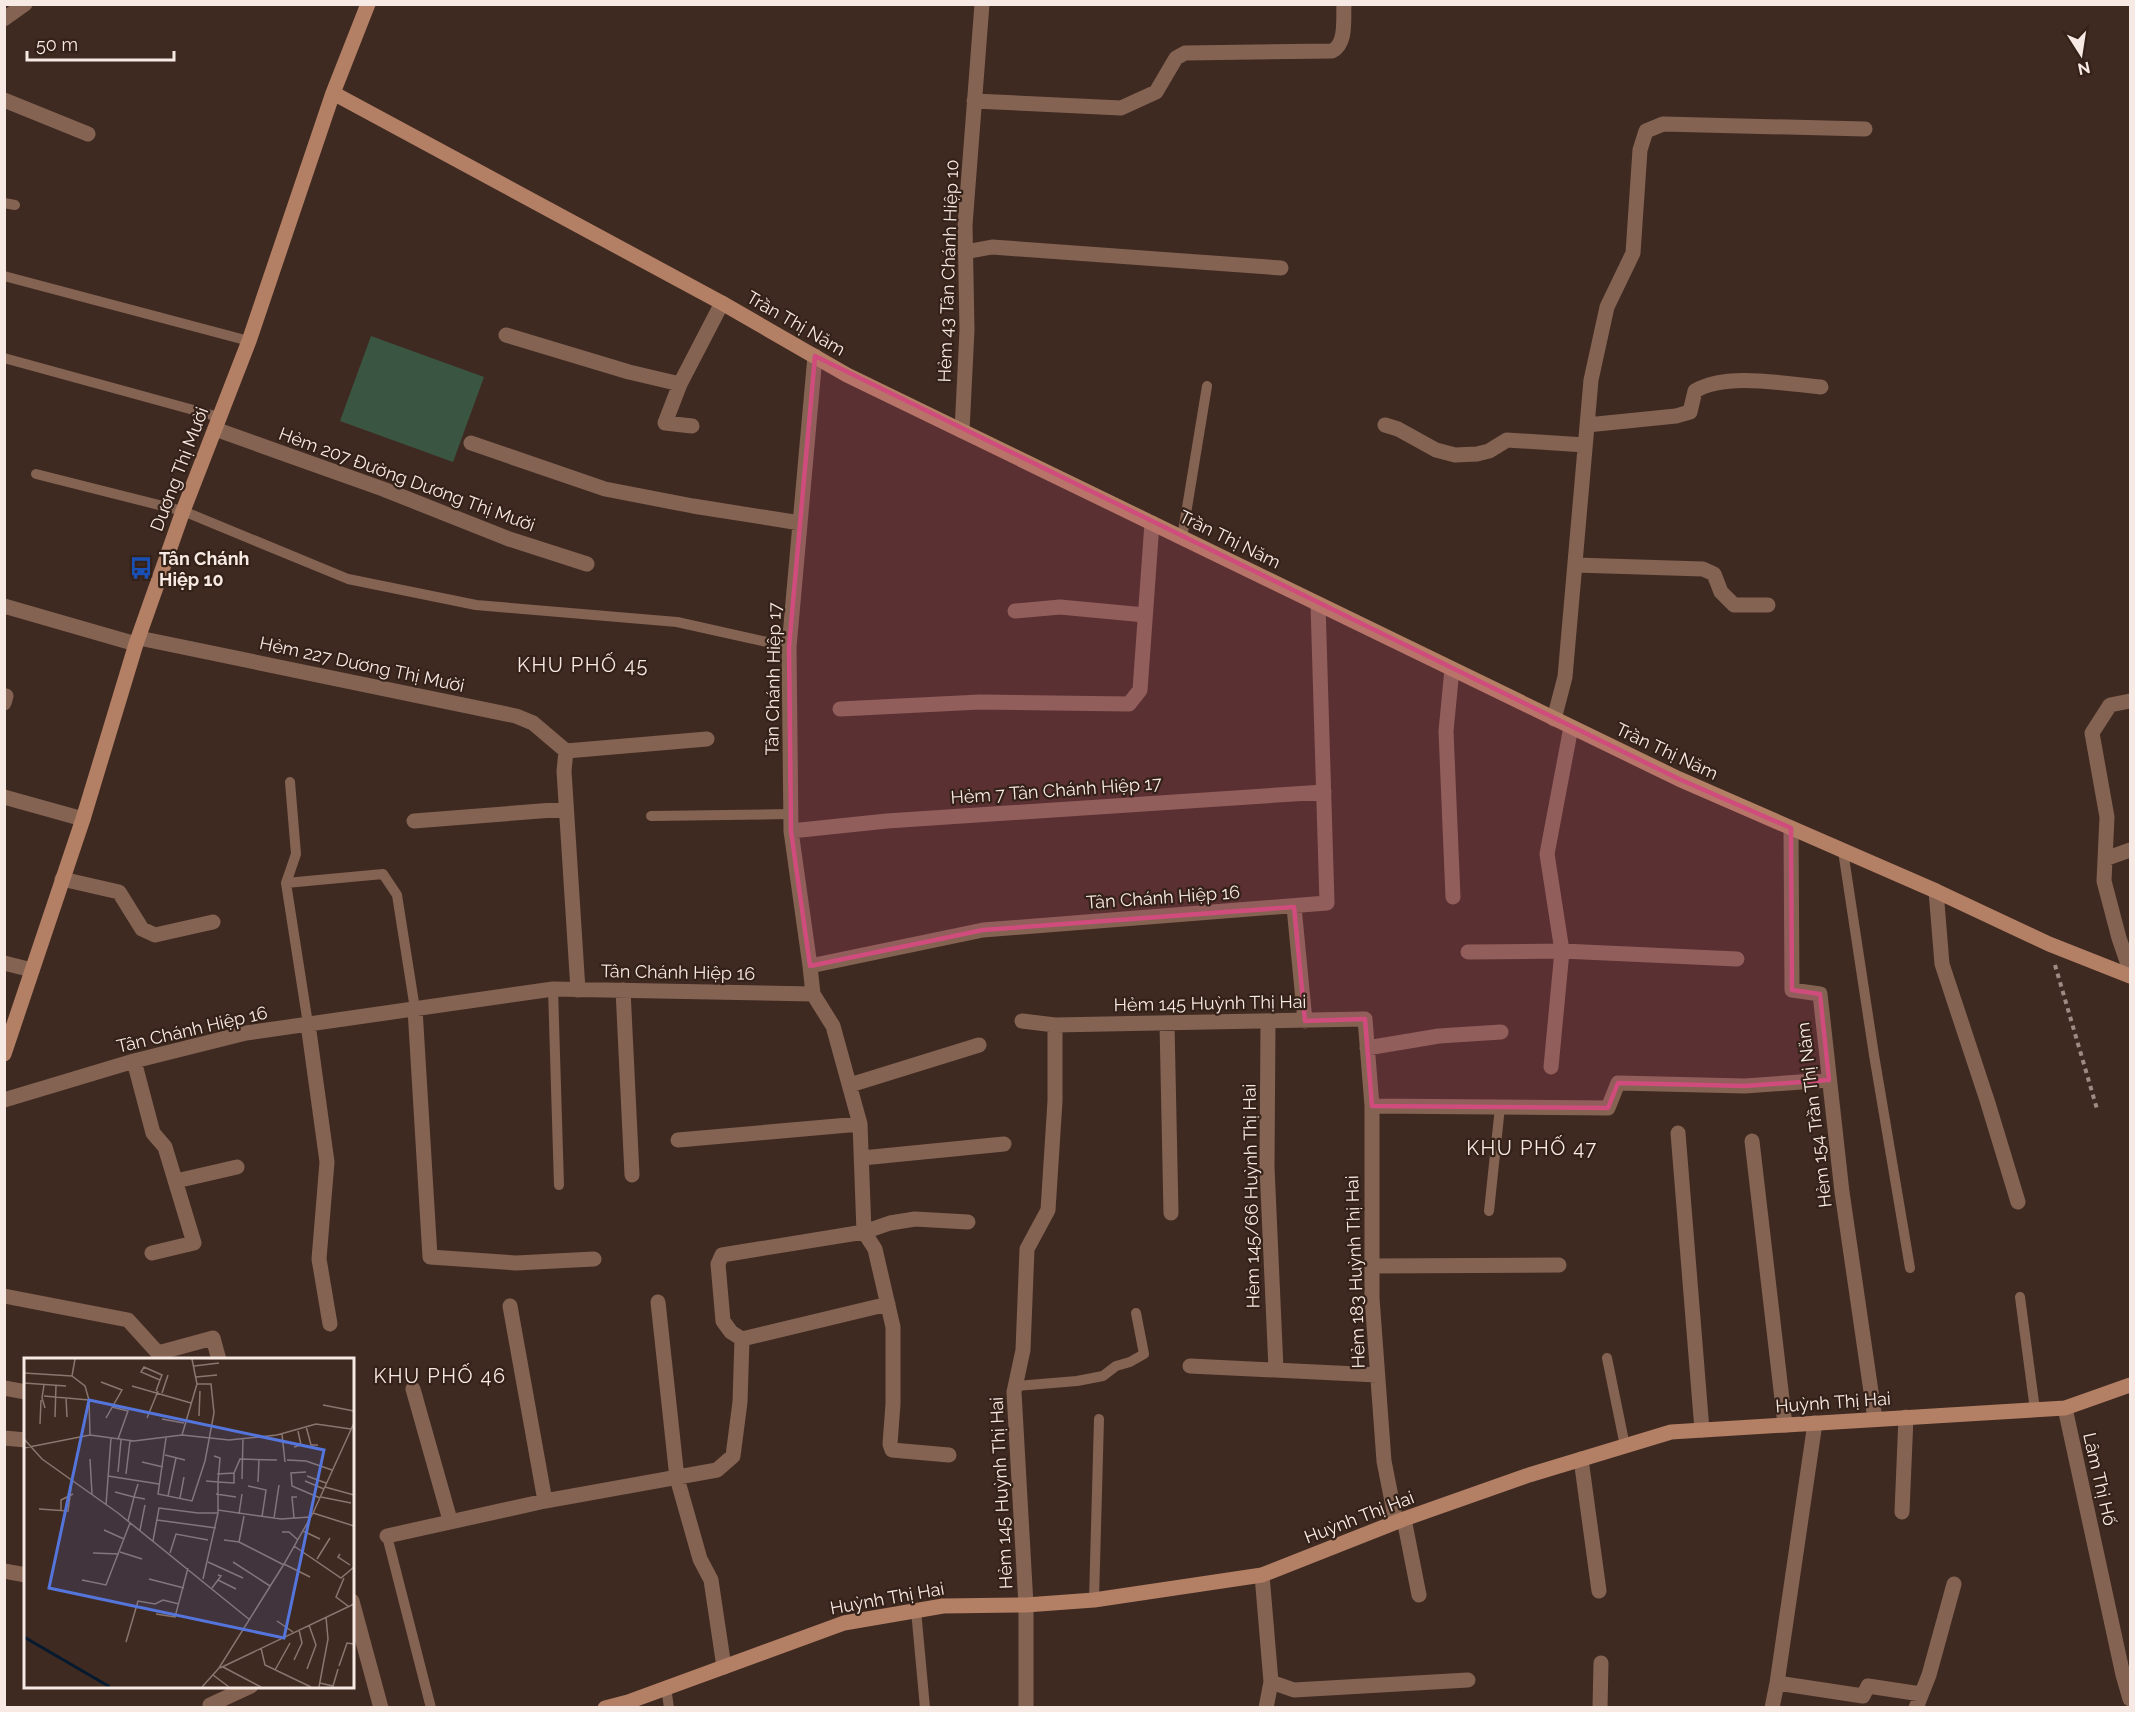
<svg xmlns="http://www.w3.org/2000/svg" width="2135" height="1712" font-family="Raleway,sans-serif">
  <style>
    .grass { fill: #3a5642 }
    .lines { fill: none; stroke-linecap: round; stroke-linejoin: round }
    .path { stroke: #9d8b84; stroke-width: 4; stroke-dasharray: 4.5 4.5; stroke-linecap: butt }
    .lane { stroke: #846353; stroke-width: 10 }
    .street { stroke: #846353; stroke-width: 15 }
    .secondary { stroke: #b37f65; stroke-width: 15 }
    .marked { fill: #cf4c7d; fill-opacity: 0.2; stroke: #cf4c7d; stroke-width: 4.5; stroke-linejoin: round }
    .labels { text-anchor: middle; dominant-baseline: central; stroke-width: 4.5; stroke-linejoin: round; paint-order: stroke }
    .street-label { font-size: 18px; fill: #f7e9e3; stroke: #342118 }
    .poi-label { font-size: 18px; font-weight: bold; fill: #f7e9e3; stroke: #342118; text-anchor: start }
    .neighbourhood-label { font-size: 20px; letter-spacing: 1.5px; fill: #f7e9e3; stroke: #342118 }
    .inset-river { fill: none; stroke: #051a2f; stroke-width: 3 }
    .inset-road { fill: none; stroke: #89766f; stroke-width: 1.5 }
    .view { fill: #5475db; fill-opacity: 0.15; stroke: #5475db; stroke-width: 3 }
    .inset-edge { fill: none; stroke: #f7e9e3; stroke-width: 3 }
  </style>
  <rect width="100%" height="100%" fill="#3f2a21"/>
  <path class="grass" d="M371,336L484,377L453,462L340,421Z"/>
  <g class="lines">
    <path class="path" d="M2055,965L2097,1109"/>
    <path class="lane" d="M4,203L15,205
      M4,276L249,341
      M4,358L219,417
      M36,474L183,511L348,579L476,605L677,622L789,647
      M1182,538L1207,386
      M290,782L296,854L286,883L308,1024
      M651,816L791,814
      M1843,851L1874,1055L1910,1268
      M286,883L383,874L397,895L415,1009
      M553,989L559,1185
      M1489,1211L1500,1107
      M2020,1297L2035,1410
      M1607,1358L1625,1446
      M1016,1386L1077,1381L1103,1376L1116,1366L1130,1362L1144,1354L1136,1313
      M387,1536L431,1708
      M1094,1600L1099,1419
      M916,1610L925,1708
      M666,1687L669,1708"/>
    <path class="street" d="M4,19L25,4
      M4,100L88,134
      M974,101L1121,108L1156,92L1176,58L1185,53L1332,51C1347,44 1343,19 1344,4
      M965,252L992,247L1281,268
      M506,335L629,372L680,384
      M1385,425L1398,429L1436,450L1455,455L1477,454L1489,451L1507,440L1585,445
      M1587,425L1676,416L1690,412L1695,391C1726,372 1785,384 1821,387
      M692,426L665,423L680,384L722,303
      M215,429L383,489L509,539L587,564
      M962,431L967,330L965,225L982,4
      M471,443L605,489L693,506L800,523
      M1575,565L1703,569L1714,574L1721,592L1734,605H1768
      M4,606L136,644
      M1015,611L1060,607L1145,615
      M139,638L516,716L533,723L566,751
      M1452,669L1446,731L1453,897
      M2130,701L2110,705L2092,733L2107,817L2104,881L2119,938L2130,970
      M4,703L6,696
      M840,709L980,702L1129,704L1140,690L1152,523
      M1554,719L1565,677L1591,380L1607,307L1633,253L1640,150L1646,131L1663,124L1865,129
      M1571,727L1547,854L1562,951L1737,959
      M4,797L83,819
      M414,821L566,809
      M1791,828L1792,990L1820,994L1842,1192L1875,1419
      M791,831L887,821L1324,792
      M2105,859L2130,850
      M62,879L119,892L142,929L155,935L213,922
      M1936,891L1942,964L1987,1100L2018,1202
      M1294,907L1305,1021
      M1468,952L1562,951L1551,1067
      M4,963L32,970
      M810,966L791,831L789,647L815,356
      M578,990L564,771L566,751L707,739
      M623,990L632,1175
      M415,1009L430,1257L516,1263L594,1259
      M1022,1021L1055,1025
      M1268,1022L1267,1167L1276,1369
      M1167,1023L1171,1213
      M308,1024L327,1162L319,1259L330,1324
      M1367,1048L1439,1036L1501,1032
      M134,1061L153,1133L165,1147L194,1243L152,1253
      M850,1085L979,1045
      M4,1100L134,1061L246,1033L553,989L813,994L810,966L983,930L1327,903L1318,604
      M1372,1106L1608,1108L1618,1083L1745,1086L1829,1080
      M1678,1133L1702,1430
      M678,1140L860,1124
      M1752,1141L1785,1425
      M862,1158L1004,1144
      M176,1181L237,1167
      M1372,1266L1559,1265
      M4,1296L128,1320L158,1353L213,1338L219,1360
      M658,1302L677,1478L700,1559L711,1580L724,1667
      M510,1306L545,1501
      M742,1339L731,1332L723,1321L718,1264L722,1255L864,1232L860,1124L833,1026L813,994
      M1190,1366L1377,1375
      M4,1388L26,1392
      M413,1389L450,1520
      M2065,1408L2123,1675L2130,1699
      M1815,1423L1777,1683L1863,1696L1868,1686L1921,1694
      M4,1438L26,1440
      M949,1455L892,1450L890,1444L893,1404V1327L875,1249L864,1232L890,1223L915,1219L968,1222
      M1581,1459L1599,1591
      M1902,1512L1906,1417
      M1404,1519L1419,1595
      M387,1536L545,1501L717,1470L733,1456L740,1402L742,1339L888,1304
      M4,1571L26,1575
      M1262,1575L1271,1682L1266,1708
      M352,1601L381,1708
      M1271,1682L1294,1690L1468,1680
      M211,1708L210,1705L251,1686
      M1026,1708V1605L1014,1392L1023,1350L1027,1249L1048,1210L1055,1101V1025L1365,1019L1372,1106V1298L1384,1461L1396,1522
      M1600,1708L1601,1663
      M1772,1708L1777,1683
      M1916,1708L1929,1675L1954,1584"/>
    <path class="secondary" d="M333,93L722,303L847,375L1679,779L1936,891L2049,944L2130,976
      M4,1054L83,819L136,644L183,511L249,341L333,93L368,4
      M605,1708L628,1702L844,1623L943,1606L1026,1605L1094,1600L1262,1575L1404,1519L1529,1475L1671,1432L2065,1408L2130,1385"/>
  </g>
  <path class="marked" d="M815,356L1679,779L1791,828L1792,990L1820,994L1829,1080L1745,1086L1618,1083L1608,1108L1372,1106L1365,1019L1305,1021L1294,907L983,930L810,966L791,831L789,647Z"/>
  <defs>
    <g id="bus-bare" transform="scale(1.8)"><path d="M-5-6H5V4H4V6H2V4H-2V6H-4V4H-5ZM-3.5-4V0h7V-4ZM-3.5 1.2v1.5H-2V1.2ZM2 1.2v1.5H3.5V1.2Z" fill="#1a4fb4" stroke="#342118" stroke-width="2.5" paint-order="stroke"/></g>
  </defs>
  <g fill-rule="evenodd">
    <use href="#bus-bare" x="141" y="568"/>
  </g>
  <g class="labels">
    <g class="street-label">
      <text transform="translate(948 271) rotate(-88)">Hẻm 43 Tân Chánh Hiệp 10</text>
      <text transform="translate(796 323) rotate(30)">Trần Thị Năm</text>
      <text transform="translate(179 469) rotate(-69)">Dương Thị Mười</text>
      <text transform="translate(407 479) rotate(20)">Hẻm 207 Đường Dương Thị Mười</text>
      <text transform="translate(1230 539) rotate(26)">Trần Thị Năm</text>
      <text transform="translate(362 664) rotate(12)">Hẻm 227 Dương Thị Mười</text>
      <text transform="translate(773 679) rotate(-89)">Tân Chánh Hiệp 17</text>
      <text transform="translate(1667 751) rotate(25)">Trần Thị Năm</text>
      <text transform="translate(1056 790) rotate(-4)">Hẻm 7 Tân Chánh Hiệp 17</text>
      <text transform="translate(1163 897) rotate(-4)">Tân Chánh Hiệp 16</text>
      <text transform="translate(678 972) rotate(1)">Tân Chánh Hiệp 16</text>
      <text transform="translate(1210 1003) rotate(-1)">Hẻm 145 Huỳnh Thị Hai</text>
      <text transform="translate(192 1029) rotate(-13)">Tân Chánh Hiệp 16</text>
      <text transform="translate(1814 1115) rotate(-97)">Hẻm 154 Trần Thị Năm</text>
      <text transform="translate(1251 1196) rotate(-91)">Hẻm 145/66 Huỳnh Thị Hai</text>
      <text transform="translate(1355 1272) rotate(-92)">Hẻm 183 Huỳnh Thị Hai</text>
      <text transform="translate(1833 1402) rotate(-4)">Huỳnh Thị Hai</text>
      <text transform="translate(2100 1479) rotate(77)">Lâm Thị Hố</text>
      <text transform="translate(1001 1493) rotate(-93)">Hẻm 145 Huỳnh Thị Hai</text>
      <text transform="translate(1359 1517) rotate(-21)">Huỳnh Thị Hai</text>
      <text transform="translate(887 1598) rotate(-10)">Huỳnh Thị Hai</text>
    </g>
    <g class="poi-label">
      <text x="159" y="558">Tân Chánh<tspan x="159" dy="21">Hiệp 10</tspan></text>
    </g>
    <g class="neighbourhood-label">
      <text x="583" y="665">KHU PHỐ 45</text>
      <text x="1532" y="1148">KHU PHỐ 47</text>
      <text x="440" y="1376">KHU PHỐ 46</text>
    </g>
  </g>
  <g transform="translate(24 1358)">
    <rect width="330" height="330" fill="#3f2a21"/>
    <path class="inset-river" d="M0,279L86,329"/>
    <path class="inset-road" d="M51,1L48,18L61,28L65,42L66,77M170,8L195,5M0,15L48,18M172,19L193,17M77,24L98,32L82,60M0,25L42,28M20,27L18,40L21,50M108,28L167,45M132,33L136,22L117,14L120,9L138,17L136,22M138,35L144,17M20,38L65,42M42,40L43,59M299,47L330,53M88,49L104,53L94,81M175,58L176,33M31,59L32,27M123,60L134,33M138,61L160,65M16,66L17,42M282,68L287,87H294M258,76L261,104M158,77L173,26L168,1M142,80L134,136L168,143L181,103L190,55L187,26H173M0,81L18,101L94,155L226,262M270,89L277,87L274,73M0,90L66,77L110,83L158,77L205,82L253,77L292,66L327,71M141,97L161,102M66,101L68,136M263,102L282,103L308,112M118,104L139,109M94,114L97,82M282,114L267,115L268,128L296,140M102,116L106,83M193,116L210,115L216,101L253,102M84,118L135,126M283,118L302,125M218,121L219,80M182,123L194,124L196,100L190,98M281,123L300,131M234,124L235,102M114,126L110,139L121,141M224,128L242,132L238,159M301,129L330,137M91,134L110,139L104,163M192,136L212,139M144,138L152,100M297,139L327,145M156,140L160,119M82,147L87,80M15,151L44,153L48,123M194,152V124L210,125V115M37,153V142L49,136M289,155L330,168M215,156L218,136M250,160L255,127M270,160L268,139H273M133,162L192,170M80,172L100,181M116,172L121,147M279,173L296,181M258,174H265L274,182M200,182L215,184L220,158M129,183L135,150L174,155H194V152L257,161L286,159M215,184L260,207M270,188L317,220L330,209M96,194L118,201M69,195L95,196M146,195L152,176L184,182M316,196L314,199L326,207M293,201L306,180M184,204L219,220M209,204L246,228M260,206L286,219M320,220L312,239L324,248M125,221L160,230M179,221L194,155M58,222L82,227L106,165M194,222L212,231M188,230L197,218L194,217M132,256L151,259L164,210M253,263L269,274M102,284L114,243L131,246L139,242L155,246M237,290L241,307L287,329M270,302L278,285L275,272M315,308L323,285L330,286M199,309L237,329M196,310L330,246M283,311L292,287L285,267M251,312L266,285M189,317L205,329M296,325L309,328L314,311M178,329L195,310L260,206L289,155L330,65M295,329L304,281L302,259"/>
    <path class="view" d="M65,42L300,92L260,280L25,230Z"/>
    <rect width="330" height="330" class="inset-edge"/>
  </g>
  <rect width="2135" height="1712" fill="none" stroke="#f7e9e3" stroke-width="12"/>
  <g transform="translate(2081 54) rotate(168)" stroke="#342118" stroke-width="4.5" paint-order="stroke">
  <path d="M0-4.5L10 22L0 15L-10 22Z" fill="#f7e9e3"/>
  <text y="-9" font-size="16" font-weight="bold" text-anchor="middle" fill="#f7e9e3">N</text>
  </g>
  <path d="M27 51v9h147v-9" fill="none" stroke="#f7e9e3" stroke-width="3"/>
  <text x="36" y="51" font-size="18" fill="#f7e9e3" stroke="#342118" stroke-width="4.5" paint-order="stroke">50 m</text>
</svg>
